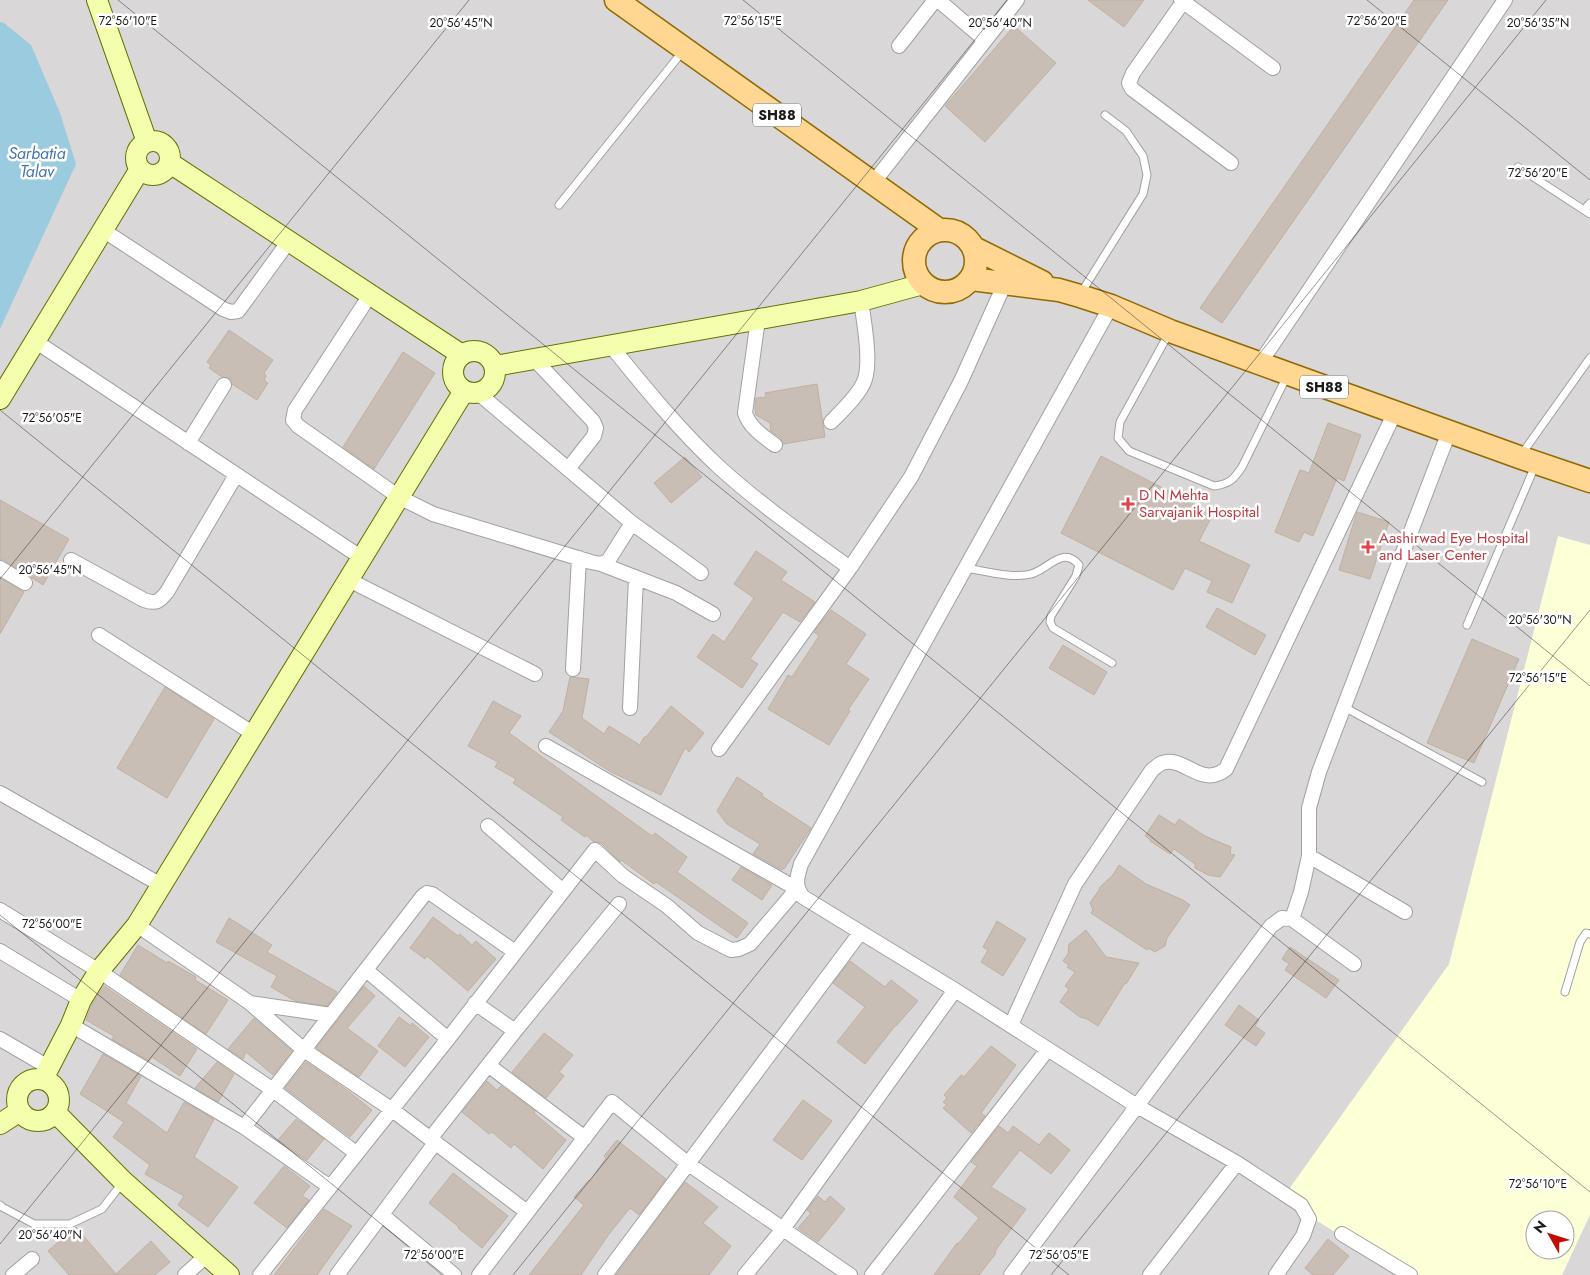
<svg xmlns="http://www.w3.org/2000/svg" width="1590" height="1275" font-family="Jost,sans-serif">
  <style>
    .residential { fill: #d9d7d7; fill-rule: evenodd }
    .education { fill: #fdffd6; fill-rule: evenodd }
    .water { fill: #9bcbdf }
    .building { fill: #c9beb5; stroke: #c0b0a0 }
    .lines { fill: none; stroke-linecap: round; stroke-linejoin: round }
    .lane-casing { stroke: #a1a1a1; stroke-width: 9 }
    .street-casing { stroke: #a1a1a1; stroke-width: 16 }
    .secondary-casing { stroke: #607300; stroke-width: 22 }
    .primary-casing { stroke: #916a00; stroke-width: 25 }
    .lane { stroke: #fff; stroke-width: 7 }
    .street { stroke: #fff; stroke-width: 14 }
    .secondary { stroke: #f5feac; stroke-width: 20 }
    .primary { stroke: #ffd692; stroke-width: 22 }
    .ticks { fill: none; stroke: #1a1a1a; stroke-width: 1; stroke-opacity: 0.45 }
    .health-dot { fill: #e0444e; stroke: #fff; stroke-width: 2 }
    .labels { text-anchor: middle; dominant-baseline: central; stroke-width: 5; stroke-linejoin: round; paint-order: stroke }
    .shield { fill: #fff; stroke: #5f5f5f; stroke-width: 1 }
    .shield-label { font-size: 14px; font-weight: bold; fill: #1a1a1a }
    .health-label { font-size: 15px; fill: #be3a42; stroke: #fff; text-anchor: start }
    .water-label { font-size: 16px; font-style: italic; fill: #4272af; stroke: #fff }
    .ticks-label { font-size: 12px; text-anchor: middle; fill: #1a1a1a; stroke: #fff; stroke-width: 5; stroke-linejoin: round; paint-order: stroke }
  </style>
  <rect width="100%" height="100%" fill="#ede9df"/>
  <path class="residential" d="M0,0H1590V1275H0ZM1535,1220H1565V1250H1535Z"/>
  <path class="education" d="M1558,536L1590,545V1215L1562,1275H1404L1282,1199L1449,964ZM1535,1220H1565V1250H1535Z"/>
  <path class="water" d="M0,22L4,23L31,45L60,113L76,164L0,329Z"/>
  <path class="building" d="M1088,0H1144L1124,27Z
    M1414,0H1448L1222,323L1200,308Z
    M1014,26L1056,63L985,142L945,106Z
    M229,330L273,360L264,373L266,376L264,380L268,383L257,400L232,384L229,378L222,377L209,368L211,365L207,362Z
    M403,352L435,373L374,469L343,447Z
    M817,384L825,437L783,444L781,438L771,431L770,423L756,415L755,407L756,398L766,397L765,393Z
    M1328,423L1361,435L1344,481L1337,478L1313,536L1304,532L1299,542L1275,532L1300,470L1309,473Z
    M1101,456L1213,514L1199,541L1250,565L1232,603L1207,592L1212,581L1185,568L1173,590L1061,533Z
    M685,457L702,477L671,503L654,483Z
    M0,500L69,539L43,585L4,560L0,559Z
    M1357,512L1389,522L1370,579L1339,570Z
    M756,551L787,572L781,580L815,602L800,622L783,612L750,659L758,664L742,688L697,657L713,634L724,642L754,598L734,584Z
    M0,578L24,592L0,634Z
    M1217,608L1266,635L1255,655L1206,627Z
    M831,610L866,634L846,664L869,679L848,710L850,711L829,745L768,709L788,675L792,677L819,636L814,632Z
    M1472,639L1519,659L1474,763L1427,743Z
    M1063,645L1107,672L1094,695L1049,668Z
    M570,677L589,679L582,718L604,734L609,726L640,745L644,737H646L671,706L704,733L689,752L685,748L661,795L611,772L549,732L563,711Z
    M165,687L214,719L167,798L117,768Z
    M493,701L521,716L509,733L652,836L655,833L687,857L677,872L748,923L737,938L656,882L654,884L621,860L620,862L601,843L594,842L586,835L585,837L561,820L563,817L513,783L516,779L495,767L498,762L468,746Z
    M737,777L763,794L762,796L811,828L784,869L783,868L782,870L753,854L760,844L727,824L717,811Z
    M1159,815L1175,825L1179,819L1205,836L1231,847L1230,854L1235,855L1220,877L1208,875L1195,868V864L1174,849L1170,854L1150,841L1151,840L1145,836Z
    M1119,865L1146,884L1183,900L1190,905L1167,938L1165,946L1155,952L1148,948L1147,950L1091,913L1093,910L1090,903L1099,890L1100,887L1113,875Z
    M741,867L772,885L762,900L732,880Z
    M433,917L458,936L460,934L472,945L476,941L496,959L468,991L427,956L425,959L410,948Z
    M229,918L272,945L267,952L337,992L327,1006L295,1001L271,987L277,976L216,942Z
    M997,921L1026,939L1003,976L981,962L988,950L983,947Z
    M1086,930L1106,957L1139,963L1126,984L1125,983L1098,1026L1087,1019L1080,1017L1060,1002L1069,989L1065,986L1075,972L1067,967L1069,965L1063,961L1068,954L1069,944Z
    M138,945L167,963L168,961L196,977L195,980L228,1000L206,1034L120,975Z
    M1290,947L1339,980L1326,998L1285,970L1289,964L1282,959Z
    M850,961L885,987L891,980L918,1001L896,1026H895L865,1064L837,1042L865,1007L833,983Z
    M104,986L197,1049L180,1076L152,1057L149,1061L112,1039L114,1036L86,1020L92,1005Z
    M364,986L375,996L347,1028L378,1051L359,1077L316,1048Z
    M1239,1005L1259,1020L1255,1026L1265,1033L1256,1046L1225,1025Z
    M399,1017L411,1026L412,1023L429,1037L405,1067L378,1046Z
    M254,1018L292,1051L273,1075L246,1052L243,1059L228,1049Z
    M544,1033L573,1055L559,1072L564,1076L546,1098L512,1072Z
    M991,1046L1016,1065L981,1113L985,1116L971,1133L943,1108L947,1105L943,1102L947,1098L944,1095L961,1075L964,1077Z
    M103,1054L141,1076L126,1103L167,1133L184,1102L214,1119L194,1157L238,1187L208,1227L178,1205L184,1196L145,1174L150,1165L113,1137L124,1122L80,1094Z
    M217,1062L234,1074L218,1102L195,1088Z
    M306,1062L348,1091L372,1110L350,1137L285,1088Z
    M487,1081L497,1090L501,1086L535,1111L534,1113L566,1140L543,1169L514,1144L511,1148L492,1132L489,1134L462,1112Z
    M803,1100L832,1121L802,1160L773,1140Z
    M296,1119L324,1139L307,1160L278,1140Z
    M999,1126L1008,1133L1013,1126L1039,1145L1049,1133L1070,1150L1051,1174L1020,1150L991,1187L1026,1209L995,1251L996,1253L979,1275H934L957,1243L958,1244L979,1218L954,1197L977,1166L971,1162Z
    M617,1140L666,1179L639,1215L630,1208L609,1234L581,1275H529L584,1205L574,1197L589,1180L590,1181L606,1158L604,1156Z
    M284,1166L310,1186L302,1196L309,1200L287,1228L254,1203Z
    M453,1173L508,1216L482,1248L458,1228L459,1227L429,1203Z
    M685,1182L718,1207L703,1223L731,1246L709,1275H616Z
    M818,1196L825,1202L830,1196L845,1209L818,1242L798,1228L811,1213L807,1210Z
    M324,1209L352,1226L317,1275H274Z
    M76,1227L116,1274L151,1241L170,1262L155,1275H69L48,1251Z
    M1328,1239L1349,1256L1333,1275H1313L1305,1268Z"/>
  <g class="lines">
    <g class="lane-casing">
      <path id="lane" d="M1518,167L1590,214
        M559,205L683,51
        M1584,210L1590,203
        M1081,293L1143,194L1147,175L1143,156L1126,131L1105,115
        M1169,333L1120,422L1118,438L1129,451L1214,486C1230,484 1234,479 1242,467L1287,376
        M1521,455L1590,358
        M966,568C985,571 1013,579 1031,574C1048,570 1062,545 1079,565L1076,576L1051,616L1050,622L1053,628L1112,663
        M1467,625L1535,466
        M1344,707L1482,782
        M1565,992L1580,942L1586,933L1590,934
        M0,1205L2,1207L34,1224H70L102,1209L123,1182"/>
    </g>
    <g class="street-casing">
      <path id="street" d="M938,0L985,40
        M1181,0L1273,68
        M1183,2L1133,73L1129,83L1132,89L1231,163
        M899,46L935,0
        M873,183L1017,0
        M103,230L223,309L231,312L238,311L289,241
        M370,295L295,410L293,420L298,426L399,497L433,514L591,562L601,564L608,561L632,523
        M1111,306L801,864C797,878 794,885 803,897L955,990L1137,1106L1237,1163L1301,1205L1309,1219L1303,1236L1276,1275
        M758,319L745,413C750,428 763,436 775,445
        M35,341L362,558
        M611,346C645,388 680,431 720,468C761,505 805,536 850,568
        M534,359L593,421L596,428L594,436L568,469
        M1260,363L1505,0
        M478,393L632,523L701,573
        M831,422C841,412 861,393 865,379C871,360 864,322 861,301
        M188,443L224,385
        M71,560L144,600C156,604 159,602 167,592L236,475
        M601,564L676,593L713,614
        M0,568L25,583
        M349,580L535,674
        M99,635L254,734
        M573,669L579,558
        M630,708L636,578
        M719,749L850,568L911,477L961,381L1005,283
        M0,793L161,885
        M488,826L563,891
        M1309,856L1405,912
        M0,910L99,971L273,1090L356,1153
        M1292,919L1301,892L1309,856V808L1319,772L1449,432
        M137,925L250,1003L304,1050L391,1109L527,1212
        M0,951L81,1000
        M366,970L448,1039
        M250,1003L331,1015
        M475,1003L515,1031
        M71,1025L244,1127L330,1187
        M1011,1025L1075,884L1152,770C1155,768 1159,764 1162,763C1184,755 1201,789 1226,769L1395,412
        M0,1039L50,1068
        M488,1065L585,1138
        M244,1127L423,896L427,893L432,894L515,952
        M430,1139L515,1031L619,904
        M382,1215L454,1275
        M1342,1234L1410,1275
        M13,1275L32,1259
        M185,1275L206,1256
        M260,1275L448,1039L595,850L623,876L667,906L698,933L731,950L739,949L750,944L797,889L546,746
        M337,1275L435,1143
        M479,1275L612,1102L687,1163L850,1275
        M605,1275L860,933
        M745,1275L783,1229L955,990
        M872,1275L1048,1049
        M1011,1275L1271,926L1282,918L1292,919L1354,964
        M1150,1275L1237,1163"/>
    </g>
    <g class="secondary-casing">
      <path id="secondary" d="M97,0L147,142
        M136 158a17 17 0 1 1 34 0a17 17 0 1 1-34 0Z
        M170,163L462,355
        M453 372a21 21 0 1 1 42 0a21 21 0 1 1-42 0Z
        M495,366L861,301L923,284
        M0,399L140,169
        M43,1079L71,1025L81,1000L99,971L137,925L464,391
        M17 1100a21 21 0 1 1 42 0a21 21 0 1 1-42 0Z
        M55,1112L123,1181L229,1275
        M0,1124L20,1111"/>
    </g>
    <g class="primary-casing">
      <path id="primary" d="M616,0L939,230
        M914 261a31 31 0 1 1 62 0a31 31 0 1 1-62 0Z
        M974,248L1042,282
        M971,279L1059,290L1080,296L1111,306L1170,331L1519,457L1590,481"/>
    </g>
    <use href="#lane" class="lane"/>
    <use href="#street" class="street"/>
    <use href="#secondary" class="secondary"/>
    <use href="#primary" class="primary"/>
  </g>
  <path class="ticks" d="M118,0L1590,1192M743,0L1590,686M1367,0L1590,180M0,410L1069,1275M0,579L469,0M0,915L444,1275M0,1244L1007,0M513,1275L1546,0M1051,1275L1590,610"/>
  <g class="health-dot">
    <path d="M1125.5 496.5h5v5h5v5h-5v5h-5v-5h-5v-5h5z"/>
    <path d="M1365.5 539.5h5v5h5v5h-5v5h-5v-5h-5v-5h5z"/>
  </g>
  <g class="labels">
    <g class="shield">
      <rect x="753" y="103.5" width="48" height="23" rx="4"/>
      <rect x="1300" y="375.5" width="48" height="23" rx="4"/>
    </g>
    <g class="shield-label">
      <text x="777" y="115">SH88</text>
      <text x="1324" y="387">SH88</text>
    </g>
    <g class="health-label">
      <text x="1139" y="495">D N Mehta<tspan x="1139" dy="17">Sarvajanik Hospital</tspan></text>
      <text x="1379" y="538">Aashirwad Eye Hospital<tspan x="1379" dy="17">and Laser Center</tspan></text>
    </g>
    <g class="water-label">
      <text x="37" y="153">Sarbatia<tspan x="37" dy="18">Talav</tspan></text>
    </g>
  </g>
  <g class="ticks-label">
    <text x="128" y="25">72°56'10"E</text>
    <text x="753" y="25">72°56'15"E</text>
    <text x="1377" y="25">72°56'20"E</text>
    <text x="461" y="27">20°56'45"N</text>
    <text x="1000" y="27">20°56'40"N</text>
    <text x="1538" y="27">20°56'35"N</text>
    <text x="1538" y="177">72°56'20"E</text>
    <text x="52" y="422">72°56'05"E</text>
    <text x="50" y="574">20°56'45"N</text>
    <text x="1540" y="624">20°56'30"N</text>
    <text x="1538" y="682">72°56'15"E</text>
    <text x="52" y="928">72°56'00"E</text>
    <text x="1538" y="1188">72°56'10"E</text>
    <text x="50" y="1239">20°56'40"N</text>
    <text x="434" y="1259">72°56'00"E</text>
    <text x="1059" y="1259">72°56'05"E</text>
  </g>
  <g transform="translate(1550 1235) rotate(309)"><circle r="24" fill="#ffffff" stroke="#a3a3a3"/>
  <path d="M0-4L9 19L0 12L-9 19Z" fill="#c50c00"/>
  <text y="-8" font-size="14" font-weight="bold" text-anchor="middle" fill="#1a1a1a">N</text>
  </g>
</svg>
